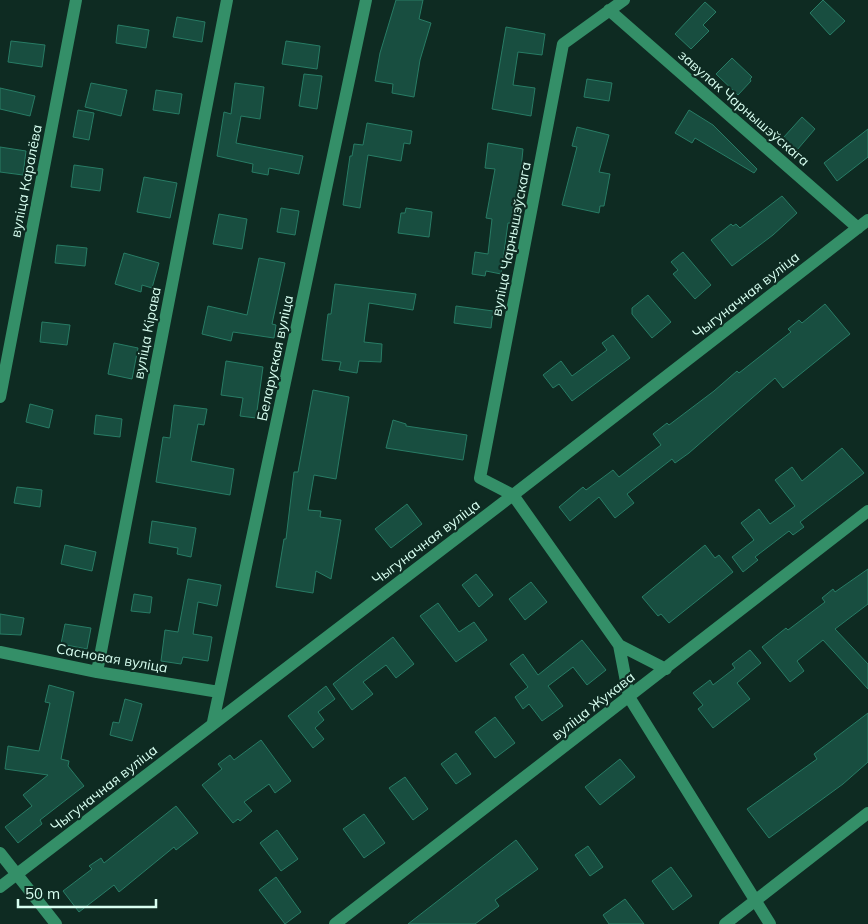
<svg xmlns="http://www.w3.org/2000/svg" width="868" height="924" font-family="Mulish,sans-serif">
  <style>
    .building { fill: #184e40; stroke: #287c65 }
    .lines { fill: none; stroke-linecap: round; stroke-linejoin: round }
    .minor { stroke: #348f68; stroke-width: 12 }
    .labels { text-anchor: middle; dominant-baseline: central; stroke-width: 4.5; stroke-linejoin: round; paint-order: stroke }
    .street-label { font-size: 14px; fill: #d8fff1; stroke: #0e2b22 }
  </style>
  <rect width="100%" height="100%" fill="#0e2b22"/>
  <path class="building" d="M396,0H423L419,19L431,23L420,60L414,97L392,93L393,84L375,81L380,53Z
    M823,0L845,21L830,35L810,13Z
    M705,2L716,12L703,25L709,31L691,49L675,34Z
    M177,17L205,22L202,42L173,37Z
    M118,25L149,30L146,48L116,43Z
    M506,27L545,34L542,55L518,52L513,85L535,88L531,116L492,109Z
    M11,41L45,45L42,67L8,62Z
    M286,41L320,46L317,69L282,64Z
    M732,58L752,77L750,79L751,81L738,95L716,74Z
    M304,74L322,76L317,109L299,106Z
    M587,79L612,83L609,101L584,97Z
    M91,83L127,90L121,116L85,107Z
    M235,83L264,87L260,119L241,116L236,143L303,156L299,174L269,168L268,175L252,172L253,164L217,156L224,112L231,114Z
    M0,88L35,96L30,116L0,109Z
    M156,90L182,94L179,114L153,110Z
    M78,110L94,113L89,140L73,137Z
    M689,110L713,125L757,169L754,173L695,138L692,143L675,133Z
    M802,117L815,129L797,150L783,138Z
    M367,123L412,131L410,144L404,143L401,161L368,155L360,208L343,205L350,156H352L354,144L363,145Z
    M577,127L609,135L599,172L610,174L604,206H600L599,213L562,205L577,147L572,146Z
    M868,129V157L837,181L824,163Z
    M488,143L523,149L520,179L511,223H508L501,274L486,271L485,276L472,274L475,252L488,254L492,219L486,218L495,169L485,168Z
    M0,147L26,151L23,175L0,172Z
    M74,165L103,169L100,191L71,187Z
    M144,177L177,183L170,218L137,212Z
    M782,196L797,213L773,235L732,266L711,240L731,224L733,226L736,224L740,228Z
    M281,208L299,211L295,235L277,232Z
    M406,208L432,212L429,237L398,233L401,213H405Z
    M219,214L247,219L242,249L213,244Z
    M57,245L87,248L85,266L55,263Z
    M683,252L711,285L695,299L673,274L678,270L671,262Z
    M124,253L159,263L152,288L142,285L141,292L115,284Z
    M259,258L285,263L272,324L276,325L274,338L233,332L231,341L202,334L208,306L247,315Z
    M335,284L416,294L413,310L369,303L364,342L382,344L381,362L359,361L357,373L339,370L341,362L322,360L328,314H331Z
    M648,295L671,322L652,338L632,314V308Z
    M825,304L850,334L783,388L775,378L689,453L675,463L672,459L627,494L634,503L615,518L599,497L570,521L559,507L583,487L586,490L613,470L619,477L661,445L653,434L667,423L669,425L714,391L737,371L739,373L791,332L788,329L799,320L802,323Z
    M456,306L493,311L491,328L454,323Z
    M42,322L70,325L67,345L40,342Z
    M613,335L630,358L572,401L559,384L553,388L543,375L561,361L572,376L607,350L602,343Z
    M114,343L138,348L132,379L108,374Z
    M226,361L263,367L256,418L240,416L243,398L221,395Z
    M313,390L349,397L336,479L314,475L308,510L321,511L320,517L341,520L331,579L316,571L313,593L276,587L284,539H286L294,472H298Z
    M30,404L53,410L49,428L26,422Z
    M174,405L207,409L204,425L198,424L191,461L234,469L230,495L156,482L163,437L170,438Z
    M96,415L122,419L120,437L94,434Z
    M393,420L406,424V426L467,435L463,460L386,448Z
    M842,448L864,473L800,522L804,527L793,535L789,531L755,557L758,560L743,572L732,557L754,540L741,523L759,509L770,524L795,506L775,480L792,467L802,481Z
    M17,487L42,490L40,507L14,503Z
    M407,504L422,524L391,548L375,529Z
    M152,521L196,528L191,557L177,554L178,548L149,543Z
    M65,545L96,552L92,571L61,564Z
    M705,545L715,558L719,555L733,572L669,623L661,614L658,616L642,597Z
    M868,569V604L835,629L868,664V689L823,640L797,661L804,671L790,682L762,647L786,628L788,630L825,602L822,598L833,589L835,592Z
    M476,574L493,595L479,607L462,585Z
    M188,579L221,585L217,606L198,602L193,634L212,637L208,661L183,657L181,664L161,661L165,630L178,632Z
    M531,582L547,602L525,620L509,599Z
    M134,594L152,597L150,613L131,611Z
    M438,603L459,632L474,622L487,640L456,662L420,616Z
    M0,614L24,618L21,635L0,634Z
    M65,624L91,628L87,649L61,644Z
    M393,637L414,664L396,678L386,665L363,682L373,694L352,710L333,684Z
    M582,640L606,670L587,685L573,667L548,686L563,706L542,721L529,704L523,709L515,697L528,687L510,664L523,654L538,675Z
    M750,650L761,663L737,683L750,699L713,728L698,709L703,705L693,693L710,680L713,685L735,668L732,664Z
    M49,685L74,692L61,759L69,761L68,766L84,786L40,820L42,824L18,843L5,827L32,806L23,795L48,775L5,769L8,746L39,751L50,703L45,702Z
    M326,686L335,699L318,712L324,720L315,728L324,739L313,748L288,716Z
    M125,699L142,704L132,741L110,735L113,722L119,723Z
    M868,713V762L843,784L769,838L747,809L817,759L814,754Z
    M495,717L515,743L495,758L475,732Z
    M261,740L291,781L275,793L269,784L244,802L252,811L240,821L238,819L233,823L202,785L222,769L218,764L230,755L234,760Z
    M456,753L471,774L456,784L441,764Z
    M620,759L635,777L600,805L585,787Z
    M405,777L428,809L413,820L389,788Z
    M176,806L198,833L176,850L174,847L119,892L114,885L79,912L63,891L92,869L89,866L101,858L104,863Z
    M364,814L385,843L364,858L343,829Z
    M277,830L298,859L281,871L260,843Z
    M516,840L538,869L495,900L499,906L475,924H408Z
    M588,846L603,867L590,876L575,855Z
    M671,867L692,896L673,910L652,881Z
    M276,877L301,912L285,924L259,890Z
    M625,899L644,924H609L603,915Z"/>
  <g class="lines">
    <path class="minor" d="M624,0L563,44L480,478L513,495L619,645L629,697L770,924
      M609,10L858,228
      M0,397L76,0
      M619,645L666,669
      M0,652L97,672L219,692
      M97,672L227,0
      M213,722L366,0
      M0,853L56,924
      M0,887L513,495L868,220
      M335,924L868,511
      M725,924L868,813"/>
  </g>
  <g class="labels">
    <g class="street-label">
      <text transform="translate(744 108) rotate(41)">завулак Чарнышэўскага</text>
      <text transform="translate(26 181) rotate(-79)">вуліца Каралёва</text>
      <text transform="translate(511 239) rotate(-79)">вуліца Чарнышэўскага</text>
      <text transform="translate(746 295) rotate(-38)">Чыгуначная вуліца</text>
      <text transform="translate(147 333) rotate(-79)">вуліца Кірава</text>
      <text transform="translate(275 358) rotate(-78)">Беларуская вуліца</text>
      <text transform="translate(426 542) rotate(-37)">Чыгуначная вуліца</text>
      <text transform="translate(112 658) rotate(10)">Сасновая вуліца</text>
      <text transform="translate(593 706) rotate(-38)">вуліца Жукава</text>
      <text transform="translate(104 788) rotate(-38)">Чыгуначная вуліца</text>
    </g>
  </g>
  <path d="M18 899v8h138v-8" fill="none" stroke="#d8fff1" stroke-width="2.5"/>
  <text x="25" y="899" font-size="15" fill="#d8fff1" stroke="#0e2b22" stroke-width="4" paint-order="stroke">50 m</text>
</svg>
